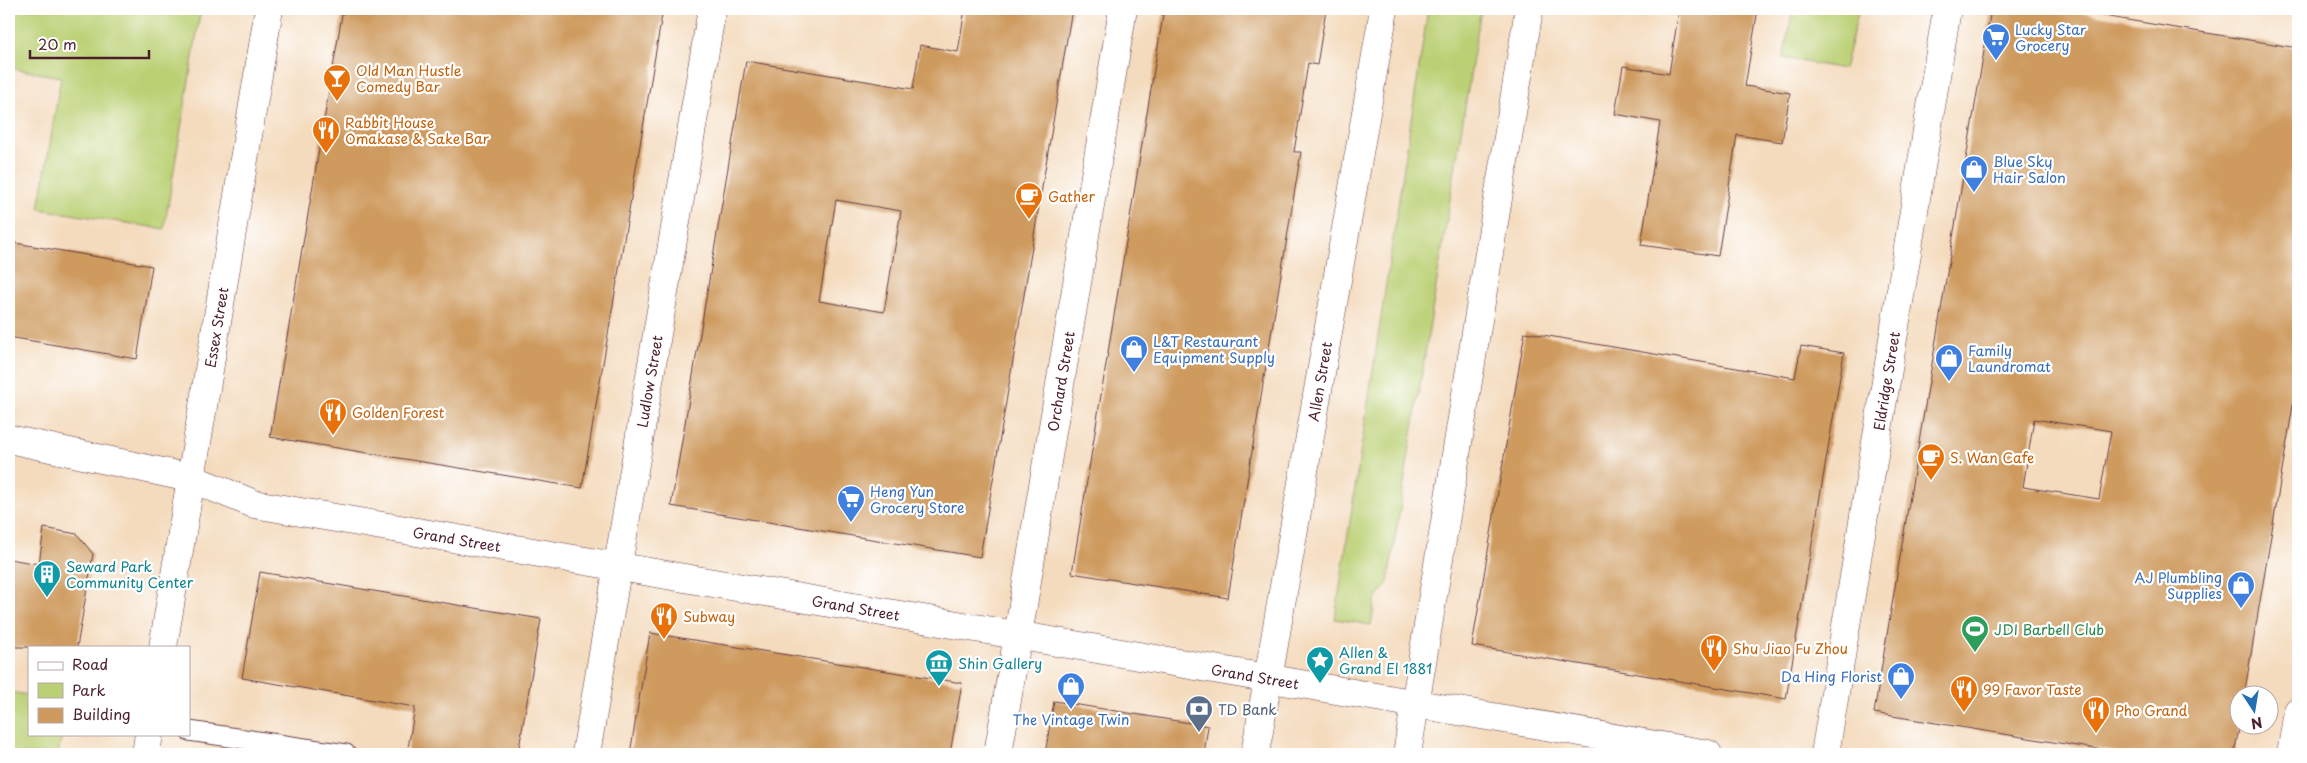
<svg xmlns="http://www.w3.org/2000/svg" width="2307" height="763" font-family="'Playpen Sans',sans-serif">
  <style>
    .green { fill: #bbd074; stroke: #827850 }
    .building { fill: #ce9a5d; fill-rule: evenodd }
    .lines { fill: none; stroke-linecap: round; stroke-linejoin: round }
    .service-casing { stroke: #643b41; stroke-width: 21 }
    .minor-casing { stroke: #643b41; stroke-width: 29 }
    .secondary-casing { stroke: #643b41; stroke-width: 29 }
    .primary-casing { stroke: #643b41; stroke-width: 29 }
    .service { stroke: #fff; stroke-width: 19 }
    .minor { stroke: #fff; stroke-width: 28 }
    .secondary { stroke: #fff; stroke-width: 28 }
    .primary { stroke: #fff; stroke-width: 28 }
    .labels { text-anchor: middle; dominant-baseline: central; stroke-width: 4.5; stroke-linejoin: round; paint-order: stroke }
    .shop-label { font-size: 14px; fill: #366cbe; stroke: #fff; text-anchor: start }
    .food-label { font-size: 14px; fill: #c56008; stroke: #fff; text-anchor: start }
    .street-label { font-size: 14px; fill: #4a1f2b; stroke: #fff }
    .culture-label { font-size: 14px; fill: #0d838f; stroke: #fff; text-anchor: start }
    .leisure-label { font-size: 14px; fill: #27864d; stroke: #fff; text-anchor: start }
    .service-label { font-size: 14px; fill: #4e5e75; stroke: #fff; text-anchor: start }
  </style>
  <rect width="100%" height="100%" fill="#fff"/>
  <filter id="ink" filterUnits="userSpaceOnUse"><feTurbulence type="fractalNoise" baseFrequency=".02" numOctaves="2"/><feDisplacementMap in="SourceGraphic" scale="10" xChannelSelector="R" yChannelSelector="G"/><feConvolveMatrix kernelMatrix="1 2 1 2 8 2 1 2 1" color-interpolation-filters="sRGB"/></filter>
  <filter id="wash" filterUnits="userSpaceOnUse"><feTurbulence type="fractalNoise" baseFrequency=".0096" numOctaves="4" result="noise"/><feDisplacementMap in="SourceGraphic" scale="20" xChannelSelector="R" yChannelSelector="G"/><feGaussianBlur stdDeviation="1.12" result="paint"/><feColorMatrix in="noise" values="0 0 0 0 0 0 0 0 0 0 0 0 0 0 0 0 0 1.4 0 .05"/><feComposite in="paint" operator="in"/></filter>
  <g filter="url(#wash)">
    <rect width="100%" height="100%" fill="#f4dbbe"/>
    <path class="green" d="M9,9H201L164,229L39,209L61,77L9,68Z
      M1428,9H1481L1388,582L1375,601L1371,625L1335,619Z
      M1793,9H1859L1844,69L1783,58Z
      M9,692L29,695V734H62L58,754H9Z"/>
    <g id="blocks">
      <path class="building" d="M343,9H663L582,488L270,437Z
        M965,9H1072L980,557L671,506L746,61L913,89L920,45L958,52ZM836,200L901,211L884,312L819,301Z
        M1164,9H1326L1317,65L1308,63L1294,152H1301L1228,598L1072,573Z
        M1679,9H1758L1745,86L1790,93L1782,142L1737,135L1718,256L1641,245L1660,122L1615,114L1623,66L1669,74Z
        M1991,9H2060L2298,48V376L2244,696H2240V724L2234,754H2127L1874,713ZM2034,419L2111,431L2099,499L2023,487Z
        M9,242L152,266L137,359L9,337Z
        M1525,332L1795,378L1801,346L1844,353L1786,699L1472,646Z
        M44,528L77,534L93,554L77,647H9V559L39,564Z
        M260,572L541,619L518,754H407L415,707L242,678Z
        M650,633L962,683L950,754H630Z
        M1054,701L1208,726L1204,754H1045Z"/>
    </g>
  </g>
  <g filter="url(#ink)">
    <use href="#blocks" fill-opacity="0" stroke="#643b41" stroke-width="1"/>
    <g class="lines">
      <g class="service-casing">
        <path id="service" d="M189,731L346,754"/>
      </g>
      <g class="minor-casing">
        <g id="minor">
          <path id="s1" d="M163,647L269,9"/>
          <path d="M146,754L149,734"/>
          <path id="s2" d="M586,754L712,9"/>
          <path id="s3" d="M998,754L1123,9"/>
          <path id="s4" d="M1825,754L1947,9"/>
          <path d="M2291,754L2298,711"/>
        </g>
      </g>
      <g class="secondary-casing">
        <g id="secondary">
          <path id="s5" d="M9,439L190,478L254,504L1708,754"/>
        </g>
      </g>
      <g class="primary-casing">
        <g id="primary">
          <path id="s6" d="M1255,754L1384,9"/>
          <path d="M1407,754L1529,9"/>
        </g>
      </g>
      <use href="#service" class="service"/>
      <use href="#minor" class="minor"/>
      <use href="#secondary" class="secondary"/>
      <use href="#primary" class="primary"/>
    </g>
  </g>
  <defs>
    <g id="supermarket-pin" transform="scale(1.4375)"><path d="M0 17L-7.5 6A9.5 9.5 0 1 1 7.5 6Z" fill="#3f7fe0" stroke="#fff"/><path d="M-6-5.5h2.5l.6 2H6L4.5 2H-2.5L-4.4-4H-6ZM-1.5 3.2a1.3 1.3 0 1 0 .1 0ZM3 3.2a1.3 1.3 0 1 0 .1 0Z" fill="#fff"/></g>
    <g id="bar-pin" transform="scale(1.4375)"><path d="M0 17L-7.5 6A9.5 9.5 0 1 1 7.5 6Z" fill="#e8710a" stroke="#fff"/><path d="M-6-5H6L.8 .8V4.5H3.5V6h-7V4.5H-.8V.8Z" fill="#fff"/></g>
    <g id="restaurant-pin" transform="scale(1.4375)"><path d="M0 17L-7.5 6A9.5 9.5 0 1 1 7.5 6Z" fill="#e8710a" stroke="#fff"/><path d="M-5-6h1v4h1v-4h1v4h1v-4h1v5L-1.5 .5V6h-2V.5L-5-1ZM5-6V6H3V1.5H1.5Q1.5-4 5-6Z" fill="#fff"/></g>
    <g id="shop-pin" transform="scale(1.4375)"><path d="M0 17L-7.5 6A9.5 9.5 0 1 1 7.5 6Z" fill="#3f7fe0" stroke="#fff"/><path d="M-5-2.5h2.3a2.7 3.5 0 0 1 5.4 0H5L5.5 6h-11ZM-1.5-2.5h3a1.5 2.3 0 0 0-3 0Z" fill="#fff"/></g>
    <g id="cafe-pin" transform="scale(1.4375)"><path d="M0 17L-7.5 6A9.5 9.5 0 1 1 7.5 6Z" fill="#e8710a" stroke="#fff"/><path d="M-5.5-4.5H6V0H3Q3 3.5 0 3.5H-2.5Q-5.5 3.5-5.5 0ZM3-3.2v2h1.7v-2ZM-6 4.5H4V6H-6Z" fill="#fff"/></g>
    <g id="building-pin" transform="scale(1.4375)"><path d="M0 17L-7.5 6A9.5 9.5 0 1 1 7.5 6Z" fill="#0f9aa8" stroke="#fff"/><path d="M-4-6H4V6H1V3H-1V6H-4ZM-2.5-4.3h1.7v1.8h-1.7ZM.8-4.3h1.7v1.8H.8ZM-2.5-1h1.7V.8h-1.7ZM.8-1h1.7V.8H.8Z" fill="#fff"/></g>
    <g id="stadium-pin" transform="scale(1.4375)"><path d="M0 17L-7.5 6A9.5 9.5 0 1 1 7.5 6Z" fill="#2e9e5b" stroke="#fff"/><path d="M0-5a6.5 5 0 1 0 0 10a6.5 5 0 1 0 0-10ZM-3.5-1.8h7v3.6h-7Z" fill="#fff"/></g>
    <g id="sight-pin" transform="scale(1.4375)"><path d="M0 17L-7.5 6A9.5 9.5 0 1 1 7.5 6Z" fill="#0f9aa8" stroke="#fff"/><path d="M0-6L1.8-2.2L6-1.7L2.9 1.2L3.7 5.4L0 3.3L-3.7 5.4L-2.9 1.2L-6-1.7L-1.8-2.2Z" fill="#fff"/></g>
    <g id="museum-pin" transform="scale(1.4375)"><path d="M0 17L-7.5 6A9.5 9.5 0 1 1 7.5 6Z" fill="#0f9aa8" stroke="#fff"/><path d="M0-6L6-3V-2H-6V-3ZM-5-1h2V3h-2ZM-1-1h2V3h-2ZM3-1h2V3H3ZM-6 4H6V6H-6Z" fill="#fff"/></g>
    <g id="bank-pin" transform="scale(1.4375)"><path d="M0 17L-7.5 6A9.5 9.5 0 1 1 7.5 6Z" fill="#5c6f8a" stroke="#fff"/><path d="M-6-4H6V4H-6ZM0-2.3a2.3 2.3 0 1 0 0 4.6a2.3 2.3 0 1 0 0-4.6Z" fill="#fff"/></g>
  </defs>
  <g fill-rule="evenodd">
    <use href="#supermarket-pin" x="1996" y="37"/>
    <use href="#bar-pin" x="337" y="78"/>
    <use href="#restaurant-pin" x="326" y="130"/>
    <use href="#shop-pin" x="1974" y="169"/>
    <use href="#cafe-pin" x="1029" y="196"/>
    <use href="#shop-pin" x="1134" y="349"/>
    <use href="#shop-pin" x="1949" y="358"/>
    <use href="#restaurant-pin" x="333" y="412"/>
    <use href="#cafe-pin" x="1931" y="457"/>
    <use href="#supermarket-pin" x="851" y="499"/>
    <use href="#building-pin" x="47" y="574"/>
    <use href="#shop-pin" x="2241" y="585"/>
    <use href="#restaurant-pin" x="664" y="616"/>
    <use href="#stadium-pin" x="1975" y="629"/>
    <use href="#restaurant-pin" x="1714" y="648"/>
    <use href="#sight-pin" x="1320" y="660"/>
    <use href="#museum-pin" x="939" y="663"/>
    <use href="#shop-pin" x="1901" y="676"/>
    <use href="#shop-pin" x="1071" y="686"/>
    <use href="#restaurant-pin" x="1964" y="689"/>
    <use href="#bank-pin" x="1199" y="709"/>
    <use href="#restaurant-pin" x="2096" y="710"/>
  </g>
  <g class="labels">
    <g class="shop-label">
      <text x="2015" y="29">Lucky Star<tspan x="2015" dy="16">Grocery</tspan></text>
      <text x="1993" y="161">Blue Sky<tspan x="1993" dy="16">Hair Salon</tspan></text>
      <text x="1153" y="341">L&amp;T Restaurant<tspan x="1153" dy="16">Equipment Supply</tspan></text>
      <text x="1968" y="350">Family<tspan x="1968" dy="16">Laundromat</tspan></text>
      <text x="870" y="491">Heng Yun<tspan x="870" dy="16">Grocery Store</tspan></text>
      <text x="2222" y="577" text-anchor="end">AJ Plumbling<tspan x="2222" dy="16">Supplies</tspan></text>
      <text x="1882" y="676" text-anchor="end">Da Hing Florist</text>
      <text x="1071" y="719" text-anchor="middle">The Vintage Twin</text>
    </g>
    <g class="food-label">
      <text x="356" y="70">Old Man Hustle<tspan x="356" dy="16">Comedy Bar</tspan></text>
      <text x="345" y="122">Rabbit House<tspan x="345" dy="16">Omakase &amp; Sake Bar</tspan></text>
      <text x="1048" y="196">Gather</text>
      <text x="352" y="412">Golden Forest</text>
      <text x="1950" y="457">S. Wan Cafe</text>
      <text x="683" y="616">Subway</text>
      <text x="1733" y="648">Shu Jiao Fu Zhou</text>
      <text x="1983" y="689">99 Favor Taste</text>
      <text x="2115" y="710">Pho Grand</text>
    </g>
    <g class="street-label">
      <text stroke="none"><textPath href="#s1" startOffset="324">Essex Street</textPath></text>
      <text stroke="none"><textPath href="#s2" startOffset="378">Ludlow Street</textPath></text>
      <text stroke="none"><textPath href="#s3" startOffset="378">Orchard Street</textPath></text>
      <text stroke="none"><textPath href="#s6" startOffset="378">Allen Street</textPath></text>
      <text stroke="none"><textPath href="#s4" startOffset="378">Eldridge Street</textPath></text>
      <text stroke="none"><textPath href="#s5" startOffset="460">Grand Street</textPath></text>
      <text stroke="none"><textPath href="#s5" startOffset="865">Grand Street</textPath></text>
      <text stroke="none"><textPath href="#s5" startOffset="1270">Grand Street</textPath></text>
    </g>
    <g class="culture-label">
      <text x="66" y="566">Seward Park<tspan x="66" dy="16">Community Center</tspan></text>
      <text x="1339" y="652">Allen &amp;<tspan x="1339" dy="16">Grand El 1881</tspan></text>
      <text x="958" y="663">Shin Gallery</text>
    </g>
    <g class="leisure-label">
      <text x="1994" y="629">JDI Barbell Club</text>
    </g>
    <g class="service-label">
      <text x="1218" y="709">TD Bank</text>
    </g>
  </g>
  <rect width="2307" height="763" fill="none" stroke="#fff" stroke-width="30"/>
  <rect x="28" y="646" width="162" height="90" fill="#ffffff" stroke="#b7a5aa"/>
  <rect x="38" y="662" width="25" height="8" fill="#ffffff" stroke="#b7a5aa"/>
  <text x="72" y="670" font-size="15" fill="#4a1f2b">Road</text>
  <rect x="38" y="683" width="25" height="15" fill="#bbd074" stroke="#b7a5aa"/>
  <text x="72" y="696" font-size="15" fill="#4a1f2b">Park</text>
  <rect x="38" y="708" width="25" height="15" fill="#ce9a5d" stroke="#b7a5aa"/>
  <text x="72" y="720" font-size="15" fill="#4a1f2b">Building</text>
  <g transform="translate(2254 710) rotate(168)"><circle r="24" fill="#ffffff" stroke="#b7a5aa"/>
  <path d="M0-4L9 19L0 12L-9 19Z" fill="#1f6fb2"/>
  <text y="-8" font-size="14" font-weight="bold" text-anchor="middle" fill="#4a1f2b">N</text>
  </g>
  <path d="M30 50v8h119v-8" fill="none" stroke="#4a1f2b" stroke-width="2.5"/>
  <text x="38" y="50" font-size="15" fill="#4a1f2b" stroke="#ffffff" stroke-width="4" paint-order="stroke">20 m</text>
</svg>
